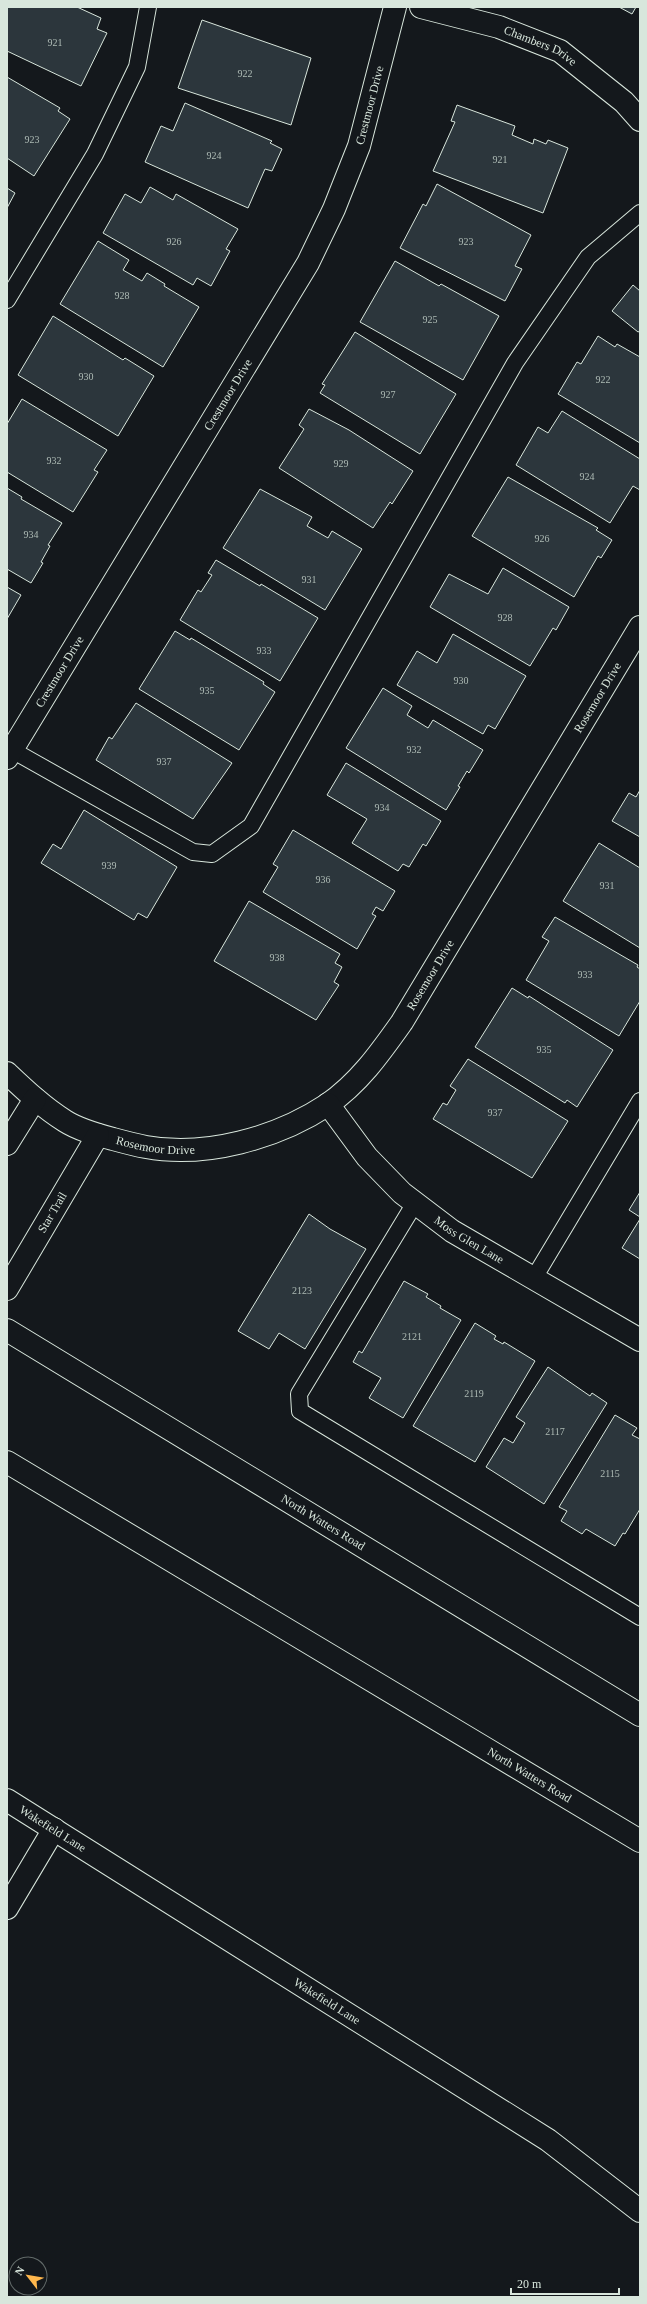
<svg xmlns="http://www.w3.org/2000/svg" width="647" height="2304" font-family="Georgia,serif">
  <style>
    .building { fill: #2c363c; stroke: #d8e6dc }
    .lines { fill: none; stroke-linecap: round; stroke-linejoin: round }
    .service-casing { stroke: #d8e6dc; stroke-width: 18 }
    .minor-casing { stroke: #d8e6dc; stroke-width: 24 }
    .secondary-casing { stroke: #d8e6dc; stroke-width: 24 }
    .service { stroke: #14181c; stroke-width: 16 }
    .minor { stroke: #14181c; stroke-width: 22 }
    .secondary { stroke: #14181c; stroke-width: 22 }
    .labels { text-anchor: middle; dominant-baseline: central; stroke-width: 3; stroke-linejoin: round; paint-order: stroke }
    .number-label { font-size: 10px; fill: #adbab4 }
    .street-label { font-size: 12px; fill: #d8e6dc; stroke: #14181c }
  </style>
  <rect width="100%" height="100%" fill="#14181c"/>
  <path class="building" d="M7,7H77L101,18L97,29L107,33L81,86L7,51Z
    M619,7H636L632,14Z
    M202,20L311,58L291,125L178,88Z
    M7,77L60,108L58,111L70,119L34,176L7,158Z
    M185,103L272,141L270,143L282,149L272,171L265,169L248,208L145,162L161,126L173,131Z
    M457,105L515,126L512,135L533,144L534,139L546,144L548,140L568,148L543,213L433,171L455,122L451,121Z
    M437,184L531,235L515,266L522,269L505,301L400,248L423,204L426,206Z
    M150,187L173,200L176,194L238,229L226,249L230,251L211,286L197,278L193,285L103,233L125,194L141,203Z
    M7,188L15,193L7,208Z
    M98,241L129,260L123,270L142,281L147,273L165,284L164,286L199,307L163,367L60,304Z
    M395,261L439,286L441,284L499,316L463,380L360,322Z
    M633,285L640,291V331L638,332L612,311Z
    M53,316L123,360L125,358L154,376L118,436L18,375Z
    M355,332L456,394L420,454L320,393L325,385L322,384Z
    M598,336L615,347L617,344L640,357V443L558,394L577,362L581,364Z
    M22,399L107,450L94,470L98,472L73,512L7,472V424Z
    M309,409L349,430L413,471L392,504L390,502L373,528L279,468L304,429L299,425Z
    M562,411L640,459V490L633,486L610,523L516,465L538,427L548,433Z
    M508,477L598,528L596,530L612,540L601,558L598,556L574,597L472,536Z
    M7,488L22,497L21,499L62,523L48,545L50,546L41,562L43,563L31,583L7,569Z
    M260,489L312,517L307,526L328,538L332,531L362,549L325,610L223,548Z
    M216,560L260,586L261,584L318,618L280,681L180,620L198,590L201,592L212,575L208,573Z
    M503,568L569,607L556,630L553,628L530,666L430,607L449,574L488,594Z
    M7,587L21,595L7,619Z
    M175,631L190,640L191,638L264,682L263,684L275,692L239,750L139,689Z
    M453,634L526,676L495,729L488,725L483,734L397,685L417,651L437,663Z
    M383,688L412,706L407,715L428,728L433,720L483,750L469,773L467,771L458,786L460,787L446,810L346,748Z
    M136,703L232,763L193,819L96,760L109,737L112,739Z
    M346,763L441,821L426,846L423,844L409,867L403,864L398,871L352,843L367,819L327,795Z
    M640,790V837L612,821L629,793L636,797Z
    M84,810L177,867L147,918L138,913L134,920L41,863L53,844L61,849Z
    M293,830L395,891L383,911L376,907L372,914L376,916L357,949L263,892L278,867L273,864Z
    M599,843L640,868V948L563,901Z
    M249,901L340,954L335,963L342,967L334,982L339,985L316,1020L214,961Z
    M555,917L638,965L637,967L640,969V1001L619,1036L526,980L549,941L542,937Z
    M512,988L528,998L529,996L613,1050L577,1107L567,1100L565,1103L475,1047Z
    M468,1059L568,1121L532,1178L433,1119L443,1103L447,1105L456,1090L450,1086Z
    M640,1192V1217L629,1210Z
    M309,1214L330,1229L366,1249L305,1349L279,1333L269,1349L238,1331Z
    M640,1219V1259L622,1248Z
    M404,1281L428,1294L426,1297L441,1306L440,1308L461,1320L403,1418L369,1398L381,1378L353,1362L359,1351L362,1353Z
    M475,1323L496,1336L494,1339L503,1344L504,1342L535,1361L475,1462L413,1426Z
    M548,1367L590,1396L592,1393L607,1403L544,1504L486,1467L504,1438L513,1443L525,1423L516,1417Z
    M615,1415L637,1428L632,1435L640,1439V1509L625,1534L623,1533L615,1546L586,1529L582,1534L561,1521L567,1511L559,1507Z"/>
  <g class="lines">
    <g class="service-casing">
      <path id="service" d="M7,300L95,154L137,67L148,7
        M12,750L193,852L212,854L251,826L515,363L588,257L640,213
        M415,1203L299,1394L300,1411L640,1617
        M534,1278L640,1101"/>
    </g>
    <g class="minor-casing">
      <g id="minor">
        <path id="s1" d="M421,7L499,27L560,51L624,102L640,120"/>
        <path id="s2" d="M7,758L308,263L334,209L359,146L395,7"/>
        <path id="s3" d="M7,1073C25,1090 44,1108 65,1121C79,1130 98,1135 113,1139C124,1142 135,1145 146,1147C205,1158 277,1138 327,1105C359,1083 380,1053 402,1022L640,627"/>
        <path id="s4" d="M328,1104L367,1157L402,1193L452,1231L640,1340"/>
        <path d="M7,1144L35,1099"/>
        <path id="s5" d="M7,1289L98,1135"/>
        <path id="s6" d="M7,1800L548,2140L640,2211"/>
        <path d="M7,1908L54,1829"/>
      </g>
    </g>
    <g class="secondary-casing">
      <g id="secondary">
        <path id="s7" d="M7,1330L640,1715"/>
        <path id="s8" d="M7,1462L640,1841"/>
      </g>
    </g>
    <use href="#service" class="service"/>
    <use href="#minor" class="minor"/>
    <use href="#secondary" class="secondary"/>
  </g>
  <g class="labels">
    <g class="number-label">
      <text x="55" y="42">921</text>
      <text x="245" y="73">922</text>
      <text x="32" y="139">923</text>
      <text x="214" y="155">924</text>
      <text x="500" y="159">921</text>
      <text x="174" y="241">926</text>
      <text x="466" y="241">923</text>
      <text x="122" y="295">928</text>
      <text x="430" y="319">925</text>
      <text x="86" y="376">930</text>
      <text x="603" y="379">922</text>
      <text x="388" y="394">927</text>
      <text x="54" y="460">932</text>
      <text x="341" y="463">929</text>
      <text x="587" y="476">924</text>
      <text x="31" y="534">934</text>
      <text x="542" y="538">926</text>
      <text x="309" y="579">931</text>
      <text x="505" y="617">928</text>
      <text x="264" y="650">933</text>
      <text x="461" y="680">930</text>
      <text x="207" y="690">935</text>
      <text x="414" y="749">932</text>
      <text x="164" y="761">937</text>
      <text x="382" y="807">934</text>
      <text x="109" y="865">939</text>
      <text x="323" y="879">936</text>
      <text x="607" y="885">931</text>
      <text x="277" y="957">938</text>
      <text x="585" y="974">933</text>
      <text x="544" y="1049">935</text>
      <text x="495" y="1112">937</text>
      <text x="302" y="1290">2123</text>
      <text x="412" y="1336">2121</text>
      <text x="474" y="1393">2119</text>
      <text x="555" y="1431">2117</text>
      <text x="610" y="1473">2115</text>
    </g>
    <g class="street-label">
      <text stroke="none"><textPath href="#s1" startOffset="126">Chambers Drive</textPath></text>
      <text stroke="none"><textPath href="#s2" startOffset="749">Crestmoor Drive</textPath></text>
      <text stroke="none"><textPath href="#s2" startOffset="425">Crestmoor Drive</textPath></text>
      <text stroke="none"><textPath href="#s2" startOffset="101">Crestmoor Drive</textPath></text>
      <text stroke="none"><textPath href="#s3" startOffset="842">Rosemoor Drive</textPath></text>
      <text stroke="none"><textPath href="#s3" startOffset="518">Rosemoor Drive</textPath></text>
      <text stroke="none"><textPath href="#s3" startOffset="170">Rosemoor Drive</textPath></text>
      <text stroke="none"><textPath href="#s5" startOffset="89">Star Trail</textPath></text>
      <text stroke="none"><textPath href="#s4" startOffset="198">Moss Glen Lane</textPath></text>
      <text stroke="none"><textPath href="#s7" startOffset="370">North Watters Road</textPath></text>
      <text stroke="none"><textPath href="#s8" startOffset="609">North Watters Road</textPath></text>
      <text stroke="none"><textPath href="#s6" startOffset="54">Wakefield Lane</textPath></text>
      <text stroke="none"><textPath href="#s6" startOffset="378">Wakefield Lane</textPath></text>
    </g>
  </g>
  <rect width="647" height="2304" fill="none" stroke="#d8e6dc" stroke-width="16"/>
  <g transform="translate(28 2276) rotate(301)"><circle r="19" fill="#14181c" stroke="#626a69"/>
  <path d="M0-3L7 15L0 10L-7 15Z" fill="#ffb74d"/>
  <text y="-6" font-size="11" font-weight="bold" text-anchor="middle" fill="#d8e6dc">N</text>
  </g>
  <path d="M511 2288v6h108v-6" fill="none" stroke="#d8e6dc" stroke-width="2"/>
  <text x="517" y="2288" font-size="12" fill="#d8e6dc" stroke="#14181c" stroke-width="3" paint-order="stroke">20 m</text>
</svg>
